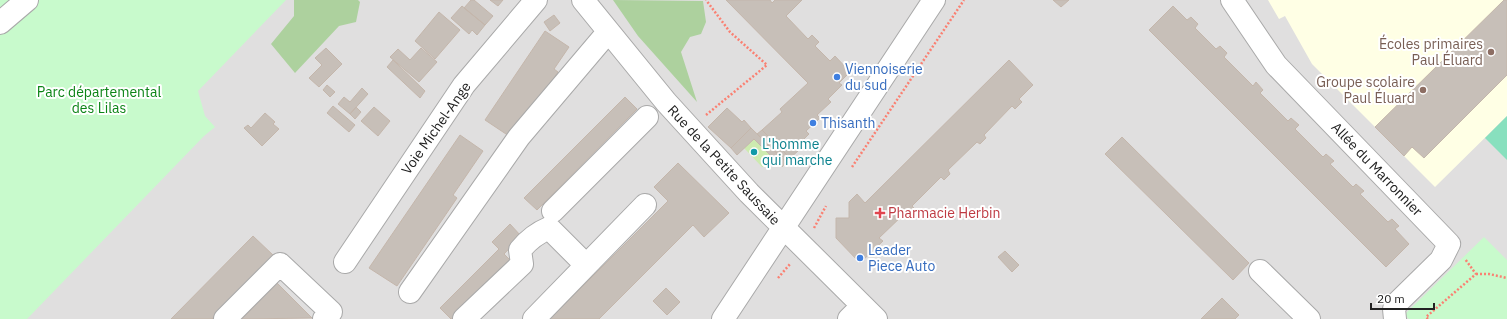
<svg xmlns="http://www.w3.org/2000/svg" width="1507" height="319" font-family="'IBM Plex Sans',sans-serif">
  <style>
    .residential { fill: #e0dfdf }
    .education { fill: #ffffe5 }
    .grass { fill: #cdebb0 }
    .forest { fill: #add19e }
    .park { fill: #c8facc }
    .pitch { fill: #88e0be }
    .building { fill: #c7bfb8; stroke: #c4b6ab }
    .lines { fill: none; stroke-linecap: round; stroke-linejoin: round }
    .minor-casing { stroke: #a9a9a9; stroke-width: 24 }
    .path { stroke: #fa8072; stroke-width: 2.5; stroke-dasharray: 2 2; stroke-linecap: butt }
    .minor { stroke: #fff; stroke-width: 22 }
    .education-dot { fill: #8d6e63; stroke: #fff; stroke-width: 1.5 }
    .shop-dot { fill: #3f7fe0; stroke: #fff; stroke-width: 1.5 }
    .culture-dot { fill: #0f9aa8; stroke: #fff; stroke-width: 1.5 }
    .health-dot { fill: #e0444e; stroke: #fff; stroke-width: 1.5 }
    .labels { text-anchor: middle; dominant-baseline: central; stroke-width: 4; stroke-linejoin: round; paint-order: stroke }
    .education-label { font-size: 14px; fill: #785e54; stroke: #fff; text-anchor: end }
    .shop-label { font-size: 14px; fill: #366cbe; stroke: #fff; text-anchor: start }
    .park-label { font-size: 14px; fill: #0c8416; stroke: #fff }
    .street-label { font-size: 14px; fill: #222; stroke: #fff }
    .culture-label { font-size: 14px; fill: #0d838f; stroke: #fff; text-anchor: start }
    .health-label { font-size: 14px; fill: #be3a42; stroke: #fff; text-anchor: start }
  </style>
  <rect width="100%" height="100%" fill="#f2efe9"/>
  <path class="residential" d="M0,0H1507V319H0Z"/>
  <path class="education" d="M1268,0H1507V116L1435,187L1312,64L1285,16L1279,19Z"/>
  <path class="grass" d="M754,139L776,161L770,167H762L744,148Z"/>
  <path class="forest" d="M294,0H358L360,2L356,22L339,26L295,73L271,44L294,16Z
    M613,0L703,1L706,22L701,34L690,37L681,52L697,102L638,36Z"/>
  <path class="park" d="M0,0H286L198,91L205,116L215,127L204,136L27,319H0Z
    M1484,237L1507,260V319H1409L1404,315Z"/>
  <path class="pitch" d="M1507,116V160L1485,138Z"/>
  <path class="building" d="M471,0H474L493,16L485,25L464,8Z
    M490,0H503L498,6Z
    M726,0H770L772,3L775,0H802L786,16L808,39L812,35L819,42L815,46L830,61L835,56L850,72L839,83L842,85L828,99L831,102L817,115L820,118L806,131L809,134L795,148L798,151L790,158L762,130L782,112L780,109L808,83Z
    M1053,0H1069L1061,7Z
    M1504,0H1507V75L1424,158L1412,147L1404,156L1375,127Z
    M462,6L485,25L477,35L472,30L469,34L451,18Z
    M1173,6L1187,20L1191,17L1198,24L1195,28L1216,49L1220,46L1227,53L1224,57L1253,86L1256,82L1263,90L1260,93L1288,121L1291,118L1299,125L1295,129L1323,157L1326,154L1334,161L1330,164L1353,187L1356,184L1364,191L1360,194L1388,222L1392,219L1399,226L1395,229L1409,244L1386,267L1149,30Z
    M439,12L460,30L435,59L415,41Z
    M554,15L560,23L550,31L544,22Z
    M545,31L569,47L554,69L558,72L528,116L524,114L509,136L485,120Z
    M326,48L342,64L319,87L309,78L322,65L315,58Z
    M421,48L437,62L419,82L390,57L398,49L410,60Z
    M393,60L425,91L420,98L387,67Z
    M1009,60L1033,85L1019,99L1022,102L1015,109L1012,106L984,135L986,138L980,144L977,142L948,170L950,174L944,180L941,177L912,206L915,209L908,216L905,213L879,238L883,241L860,263L836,238V218H849V202L857,194L865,203Z
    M327,85L335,92L330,97L323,90Z
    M362,88L368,94L350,114L338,104L344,97L350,102Z
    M625,97L637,109L537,210L524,198Z
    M333,106L355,125L349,132L327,113Z
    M356,107L361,112L355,119L350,114Z
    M374,107L390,121L378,136L361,121Z
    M727,108L742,122L744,120L751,128L731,148L708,127Z
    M265,113L275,122L273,124L279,129L262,146L244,128L248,125L251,128Z
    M751,128L786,162L782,167L754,139L737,155L731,148Z
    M762,130L790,158L786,162L757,134Z
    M460,135L483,151L453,195L457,198L397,286L369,268Z
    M1122,137L1249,263L1233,280L1105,154Z
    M678,163L729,213L704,237L693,225L599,319H550L668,201L654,187Z
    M510,224L521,236L504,254L511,261L453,319H451L440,308L499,249L492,242Z
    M253,236L274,256L212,319H171Z
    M1005,251L1019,265L1012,272L998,257Z
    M277,283L312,318L242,319Z
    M666,288L680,302L667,315L653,301Z
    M1222,298L1239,315L1235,319H1201Z"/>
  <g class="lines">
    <g class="minor-casing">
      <path id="minor" d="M583,0L666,102L749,193L876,319
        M1232,0L1276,65L1449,244L1441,260L1397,303L1394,309L1395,319
        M0,23L27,0
        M553,211L647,117
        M345,262L464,85L536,0
        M1260,271L1309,319
        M410,292L519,137L608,32
        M225,319L280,264L331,312L324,319
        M464,319L522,264L520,250C529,239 537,233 549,228L586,265
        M534,319L645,205
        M723,319L934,0
        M849,319L862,306"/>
    </g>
    <path class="path" d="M706,115L767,65L730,32L706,0
      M852,167L964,0
      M814,228L826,206
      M1476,274H1489L1507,278
      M778,278L790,264
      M1428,319L1426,317L1476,274L1465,259"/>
    <use href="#minor" class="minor"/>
  </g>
  <g class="education-dot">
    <circle cx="1491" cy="52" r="4"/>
    <circle cx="1423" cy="90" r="4"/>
  </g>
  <g class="shop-dot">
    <circle cx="837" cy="77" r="4"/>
    <circle cx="813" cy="123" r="4"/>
    <circle cx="860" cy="258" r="4"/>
  </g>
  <circle class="culture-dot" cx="754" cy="152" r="4"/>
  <path class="health-dot" d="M878 207h4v4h4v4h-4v4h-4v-4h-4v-4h4z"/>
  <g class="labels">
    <g class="education-label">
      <text x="1483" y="44">Écoles primaires<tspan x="1483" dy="16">Paul Éluard</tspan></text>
      <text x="1415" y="82">Groupe scolaire<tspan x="1415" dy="16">Paul Éluard</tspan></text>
    </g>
    <g class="shop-label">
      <text x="845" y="69">Viennoiserie<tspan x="845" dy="16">du sud</tspan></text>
      <text x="821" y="123">Thisanth</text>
      <text x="868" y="250">Leader<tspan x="868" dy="16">Piece Auto</tspan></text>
    </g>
    <g class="park-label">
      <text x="99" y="92">Parc départemental<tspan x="99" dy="16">des Lilas</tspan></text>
    </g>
    <g class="street-label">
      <text transform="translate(436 128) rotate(-55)">Voie Michel-Ange</text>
      <text transform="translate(724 165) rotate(47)">Rue de la Petite Saussaie</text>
      <text transform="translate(1377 169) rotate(46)">Allée du Marronnier</text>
    </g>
    <g class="culture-label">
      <text x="762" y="144">L'homme<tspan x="762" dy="16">qui marche</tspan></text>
    </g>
    <g class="health-label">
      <text x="888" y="213">Pharmacie Herbin</text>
    </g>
  </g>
  <path d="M1371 303v6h63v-6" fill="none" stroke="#222222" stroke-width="2"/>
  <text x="1377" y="303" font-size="12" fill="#222222" stroke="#ffffff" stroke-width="3" paint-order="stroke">20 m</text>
</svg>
